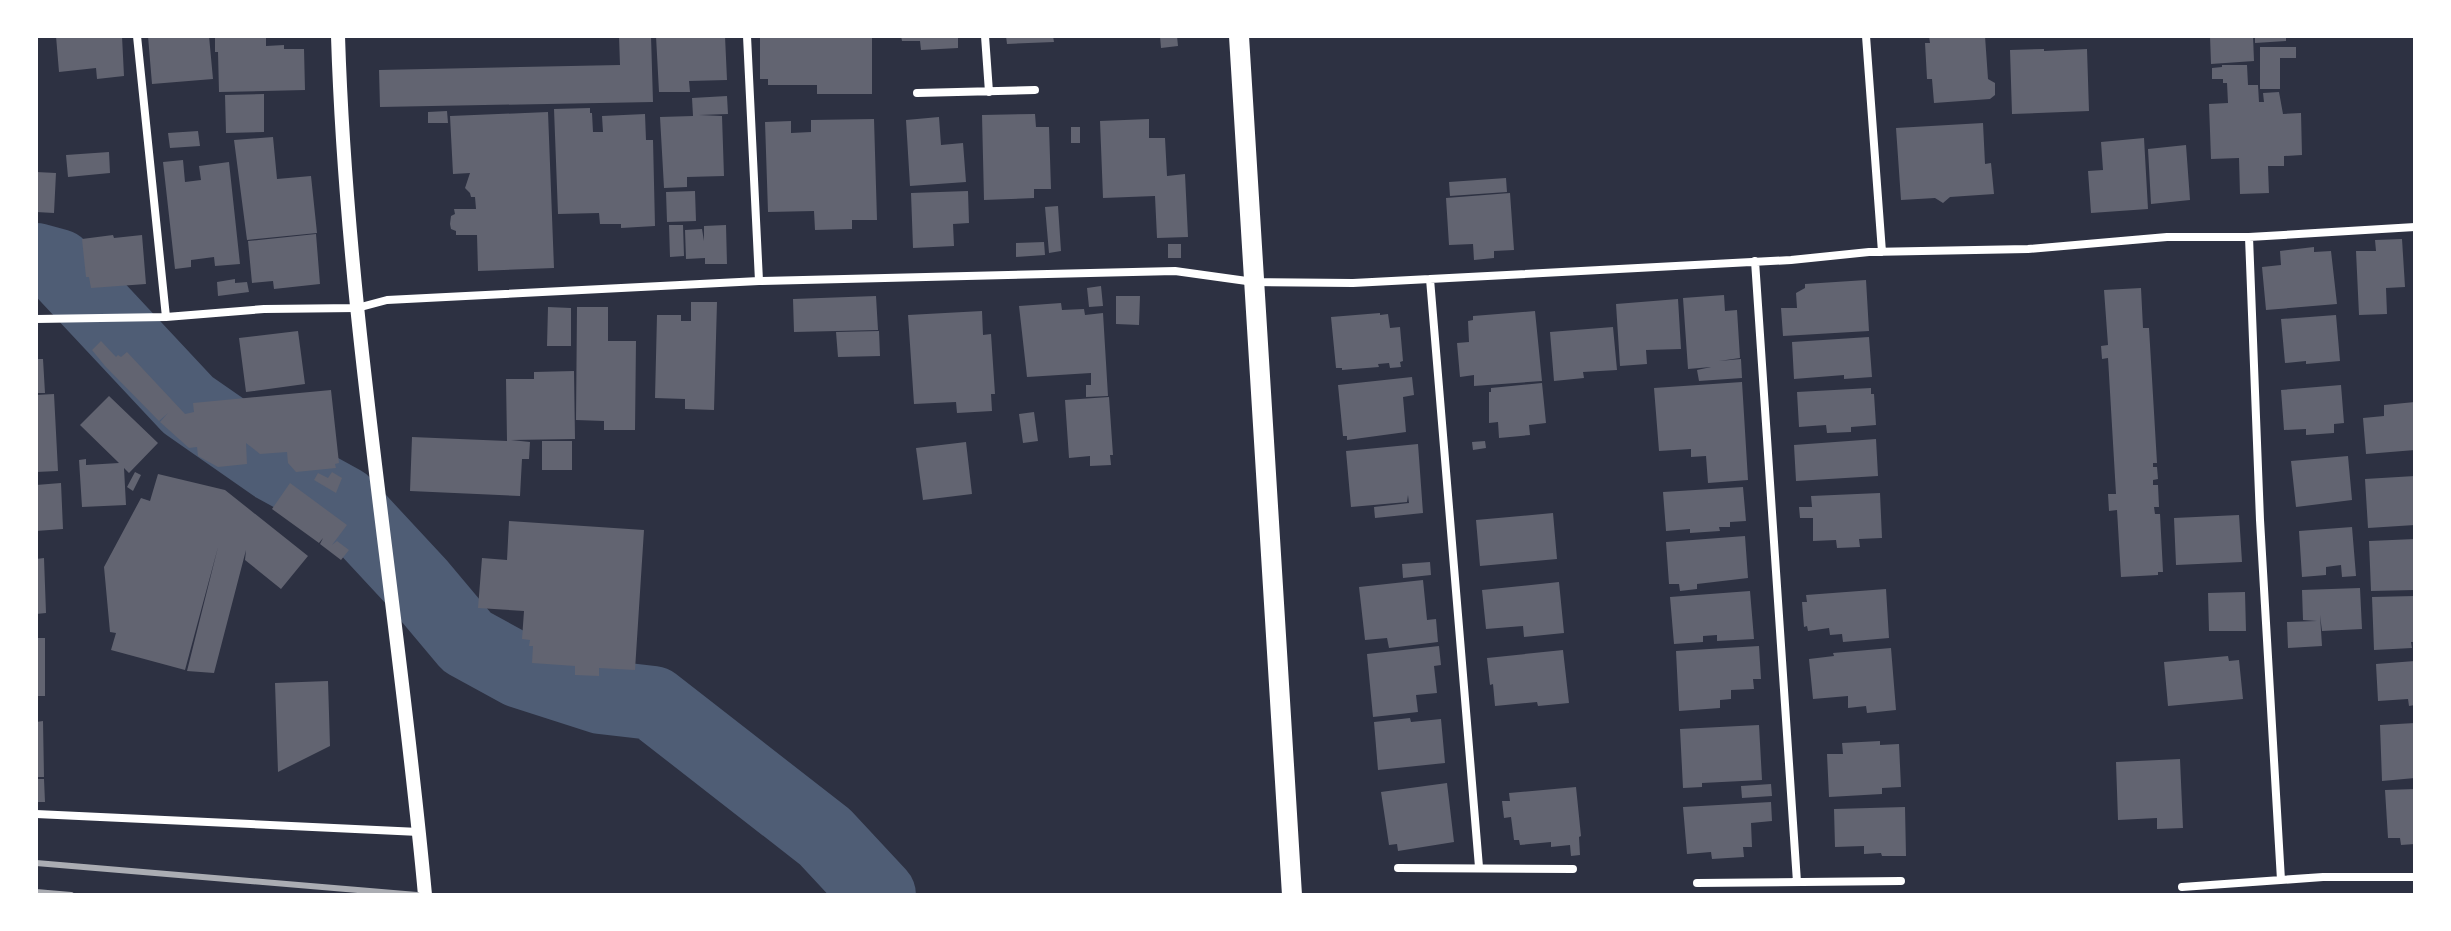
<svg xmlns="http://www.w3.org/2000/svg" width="2451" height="931" font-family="'Noto Sans',sans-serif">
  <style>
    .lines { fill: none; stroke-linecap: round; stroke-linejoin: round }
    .river { stroke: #4f5d75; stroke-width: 74 }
    .building { fill: #626471 }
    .minor { stroke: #fff; stroke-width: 8 }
    .tertiary { stroke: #fff; stroke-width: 14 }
    .primary { stroke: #fff; stroke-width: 20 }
    .rail { stroke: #abadb3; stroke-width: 6 }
  </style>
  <rect width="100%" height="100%" fill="#2d3142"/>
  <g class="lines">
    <path class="river" d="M36,260L58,266L188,405L274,465L343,503L420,586L467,642L520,671L601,697L653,703L825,837L879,895"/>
  </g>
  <path class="building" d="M56,36H122L124,76L97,79L96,68L59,72Z
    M148,36H209L213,79L152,84Z
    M215,36H266V46L284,45V49H304L305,90L219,92L218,52H215Z
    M619,36H651L653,102L380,107L379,70L620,65Z
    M656,36H725L727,80L689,81L690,92H659Z
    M760,36H872V94H817V85H768V79H760Z
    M901,36H958V48L921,50L920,41H902Z
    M1006,36H1053L1054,42L1007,44Z
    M1160,36H1177L1178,46L1161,48Z
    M1929,36H1985L1988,79L1995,83V95L1990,99L1934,103L1932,79H1927L1925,43H1930Z
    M2210,36H2253L2254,61L2211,64Z
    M2255,36H2286V41L2255,43Z
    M2260,47H2296V58H2280V89H2260Z
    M2044,49V51L2087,49L2089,111L2012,114L2010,50Z
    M2222,65H2247L2248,85H2258L2259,102H2264L2263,93L2279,92L2283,114L2301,113L2302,155L2284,156V166H2268L2269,193L2240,194L2239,158L2211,159L2209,104L2228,103L2227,83H2223V79H2212V68L2222,67Z
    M264,94V132L226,133L225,95Z
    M727,96L728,114L699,115L722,116L724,176L687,177V187L664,188L660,117L693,116L692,98Z
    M590,108V113H592L593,132H603L602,116L645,114L646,140H653L655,226L621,228V224H600L599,213L558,214L554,109Z
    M447,111L448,123H428V112Z
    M548,112L554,268L478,271L477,235H456V231L451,229L450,224L451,216L455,214L454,209H476L475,197H471L470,193L465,188L470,173L453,174L450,116Z
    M1035,114L1036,127H1049L1051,189H1034V198L984,200L982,115Z
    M939,117L941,145L963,143L966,182L910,186L906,120Z
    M874,119L877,220H852V229L815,230L814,211L768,212L765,122L791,121V133L811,132V120Z
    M1149,119V138H1165L1167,176L1185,174L1188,237L1157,238L1155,196L1103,198L1100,121Z
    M1983,123L1985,164L1991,163L1994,194L1950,197L1943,203L1935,198L1901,200L1896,128Z
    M1071,127H1080V143H1071Z
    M198,131L200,146L170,148L168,133Z
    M273,137L277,179L311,176L317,233L247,240L234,140Z
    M2144,138L2148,209L2091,213L2088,171L2103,170L2101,142Z
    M2186,145L2190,200L2151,204L2148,149Z
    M109,152L110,173L68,177L66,155Z
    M183,160L185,182L201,180L199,166L229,162L240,264L215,266L214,257L191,260V267L175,269L163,162Z
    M36,172L56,173L54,213L36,212Z
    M1506,178L1507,192L1450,196L1449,182Z
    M695,191L696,221L667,222L666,192Z
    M968,191L969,223L953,224L954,246L913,248L911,193Z
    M1510,193L1514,250L1494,251V258L1474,260L1473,244L1449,245L1446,198Z
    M1058,206L1061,251L1049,253L1045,207Z
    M669,225H683L684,256L670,257Z
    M726,225L727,264H705V258L686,259L685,230L702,229L704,241V226Z
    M316,234L320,284L274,289L273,281L252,283L248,241Z
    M113,235L114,238L142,235L146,284L91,288L89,277H86L82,239Z
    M2402,239L2405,287L2386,288L2387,314L2359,315L2356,251H2376L2375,240Z
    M1044,242L1045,255L1016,257V243Z
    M1168,244H1181V258H1168Z
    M2314,247V252L2331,251L2337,304L2266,310L2262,267L2281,265L2280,251Z
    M235,279V283L247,282L249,292L218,296L217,282Z
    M1866,280L1869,331L1783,336L1781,308H1797L1796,293L1805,288V284Z
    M1101,286L1103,306L1089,307L1087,288Z
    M2141,288L2143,328H2149L2157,463H2153V467H2157L2158,479L2153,480V485H2158L2159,507H2154L2155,514H2160L2163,572H2158V575L2121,577L2117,510L2109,511L2108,494H2116L2108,358L2102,359L2101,346L2108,345L2104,290Z
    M1724,295L1725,311L1737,310L1740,358L1719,361L1741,359L1742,378L1699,381L1697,370L1711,367L1688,369L1683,298Z
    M876,296L878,330L794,332L793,299Z
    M1116,296H1140L1139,325L1116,324Z
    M1678,299L1681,349L1646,350L1647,364L1620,366L1616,304Z
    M691,302H717L714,410L685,409V399L655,398L657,315H681V321H691Z
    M1061,303L1062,310L1084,309L1085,315L1103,313L1108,396L1086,397V385H1091V373L1027,377L1019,306Z
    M548,307L571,308V346H547Z
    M577,307H608V341H636L635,430H604V421L576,420Z
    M982,311L983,335L991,334L995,394H991L992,411L957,413L956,402L914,404L908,315Z
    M1535,311L1542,381L1474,386V375L1460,377L1457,343L1469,342L1468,321L1473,320V316Z
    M1380,313V315L1388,314L1390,328L1400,327L1403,361L1400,362L1401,367L1390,368L1389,363L1378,364L1379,367L1342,370V368H1336L1331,317Z
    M2336,315L2340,361L2306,364V361L2285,363L2281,319Z
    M1613,327L1617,370L1583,372L1584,378L1554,381L1550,332Z
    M298,331L305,384L246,392L239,338Z
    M879,331L880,356L838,357L836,332Z
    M1869,337L1872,377L1844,379V375L1794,379L1792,342Z
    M101,341L116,357L118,355L121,357L127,352L185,414L194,412L193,403L331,390L339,463L335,464L336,468L296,472L288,463L287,452L260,454L246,443L247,464L218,467L198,456L197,447L189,448L160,422L168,413L159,421L105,366L92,350Z
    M36,359H43L45,393H36Z
    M574,371L575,439L511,440L530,442L529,459H522L520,496L410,491L412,437L507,441L506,379H534V372Z
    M1412,377L1414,395L1403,397L1406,432L1347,440V436H1343L1338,385Z
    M1742,382L1748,480L1708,483L1706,456L1691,457V449L1659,451L1654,388Z
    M1542,383L1546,423L1529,425L1530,435L1499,438L1498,422L1489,423V392H1491V388Z
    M2341,385L2344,423L2334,424V433L2306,435V429L2284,430L2281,390Z
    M1871,388V394H1874L1876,425L1851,427V432L1827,433L1826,425L1799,427L1797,392Z
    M54,394L58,471L36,472V395Z
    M109,396L158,443L129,473L124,468L126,505L82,507L79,460L86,459V465L119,463L80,425Z
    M1109,397L1113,455H1110L1111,465L1090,466V456L1069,458L1065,400Z
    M2415,402V450L2366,454L2363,418L2384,416V405Z
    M1034,412L1038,441L1023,443L1019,414Z
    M1876,439L1878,476L1796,481L1794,445Z
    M542,441H572V470H542Z
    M1485,441L1486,448L1473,450L1472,442Z
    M966,442L972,494L923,500L916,448Z
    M1418,444L1423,513L1375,518L1374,507L1409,503L1408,495L1407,502L1351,507L1346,451Z
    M2348,456L2352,500L2296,507L2291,461Z
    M135,472L141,475L133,491L127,487Z
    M332,472L342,478L336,493L314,480L318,473L328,478Z
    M158,474L225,490L308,556L281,589L245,560L246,550L214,673L187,671L218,547L185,670L111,650L116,633L110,632L104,567L141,498L150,501Z
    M2415,476V525L2368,528L2365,479Z
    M61,483L63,529L36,531V485Z
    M290,483L347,525L332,545L337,541L349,550L341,560L320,544L323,538L319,543L272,509Z
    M1743,487L1746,521L1730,522V527H1719L1720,531L1690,533V529L1666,531L1663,492Z
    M1880,493L1882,538L1859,539L1860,547L1837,548L1836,540L1813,541V518H1800L1799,507H1812L1811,496Z
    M1553,513L1557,559L1480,566L1476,520Z
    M2239,515L2242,562L2176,565L2174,518Z
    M509,521L644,530L635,670L599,668V676L575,675V666L532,663L533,646H529L530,640L522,639L524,611L478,608L482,558L507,560Z
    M2352,527L2356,576L2342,577L2341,565L2326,567V575L2302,577L2299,531Z
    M1745,536L1748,578L1697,584V589L1680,591L1679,584H1669L1666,542Z
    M2415,539V590L2371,591L2369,541Z
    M44,558L46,613L36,614V559Z
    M1430,562L1431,575L1403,578L1402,564Z
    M1423,580L1427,620L1436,619L1438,642L1389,648L1387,638L1365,640L1359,587Z
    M1559,582L1564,633L1524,637L1523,626L1486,629L1482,590Z
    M2360,588L2362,629L2322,631L2320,615L2322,646L2288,648L2287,622L2317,621L2303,620L2302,590Z
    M1886,589L1889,638L1843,642L1842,634L1830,635L1829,628L1808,631L1807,626L1804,627L1802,602H1807L1806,595Z
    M1750,591L1754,639L1717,641V635L1703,636V642L1674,644L1670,597Z
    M2245,592L2246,631H2209L2208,593Z
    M2415,596V642H2411L2412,648L2374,650L2372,597Z
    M36,638H45V696H36Z
    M1439,646L1441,665L1434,666L1437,693L1416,695L1418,712L1373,717L1367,654Z
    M1759,646L1761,679H1753L1754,689L1731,690V699L1720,700V708L1679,711L1676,651Z
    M1891,648L1896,710L1867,713L1866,706L1848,708V696L1813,699L1809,659L1834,656L1833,653Z
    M1563,650L1569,703L1538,706L1537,702L1495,706L1493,684L1490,685L1487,658Z
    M2228,656L2229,661L2239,660L2243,699L2168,706L2164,662Z
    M2415,661V705L2409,706L2408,699L2378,701L2376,664Z
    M328,681L330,746L278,772L275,683Z
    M1410,718L1411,722L1441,719L1445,763L1378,770L1374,722Z
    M43,721L44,777H36V722Z
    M2415,723V778L2382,781L2380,725Z
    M1759,725L1762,780L1702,783V787L1683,788L1680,729Z
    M1880,741V745L1899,744L1901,787L1882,788V794L1829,797L1827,754H1843L1842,743Z
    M2180,759L2183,828L2157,829V818L2118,820L2116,762Z
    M36,779H44L45,802H36Z
    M1447,783L1454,842L1398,851L1397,844L1389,845L1381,792Z
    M1771,784L1772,796L1742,798L1741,786Z
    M1576,787L1581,836L1579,837L1580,855L1571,856L1570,845L1551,847V842L1520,845L1519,840H1514L1511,817L1504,818L1502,801H1510L1509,793Z
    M2415,789V844L2401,845L2400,838H2388L2385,790Z
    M1771,802L1772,821L1751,823L1752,847H1743L1744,857L1712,859L1711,852L1687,854L1683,807Z
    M1905,807L1906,856H1882L1881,853L1864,854V846L1835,847L1834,809Z"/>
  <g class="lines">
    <path class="minor" d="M137,36L166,317
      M747,36L759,281
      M985,36L989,92
      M1866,36L1882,252
      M917,93L1035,90
      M2249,237L2260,520L2281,880
      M1755,261L1797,882
      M1430,279L1479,867
      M36,319L166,317L264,309L357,308L387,300L759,281L1175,271L1254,282L1353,283L1791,260L1869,252L2028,249L2167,237H2249L2415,227
      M36,814L419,832
      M1398,868L1573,869
      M1697,883L1901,881
      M2182,887L2323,877H2415"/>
    <path class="tertiary" d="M338,36C347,324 399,609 425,895"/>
    <path class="primary" d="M1239,36L1292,895"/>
    <path class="rail" d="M36,863L417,895
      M36,892L71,895"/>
  </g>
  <rect width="2451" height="931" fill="none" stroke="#ffffff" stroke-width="76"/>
</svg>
